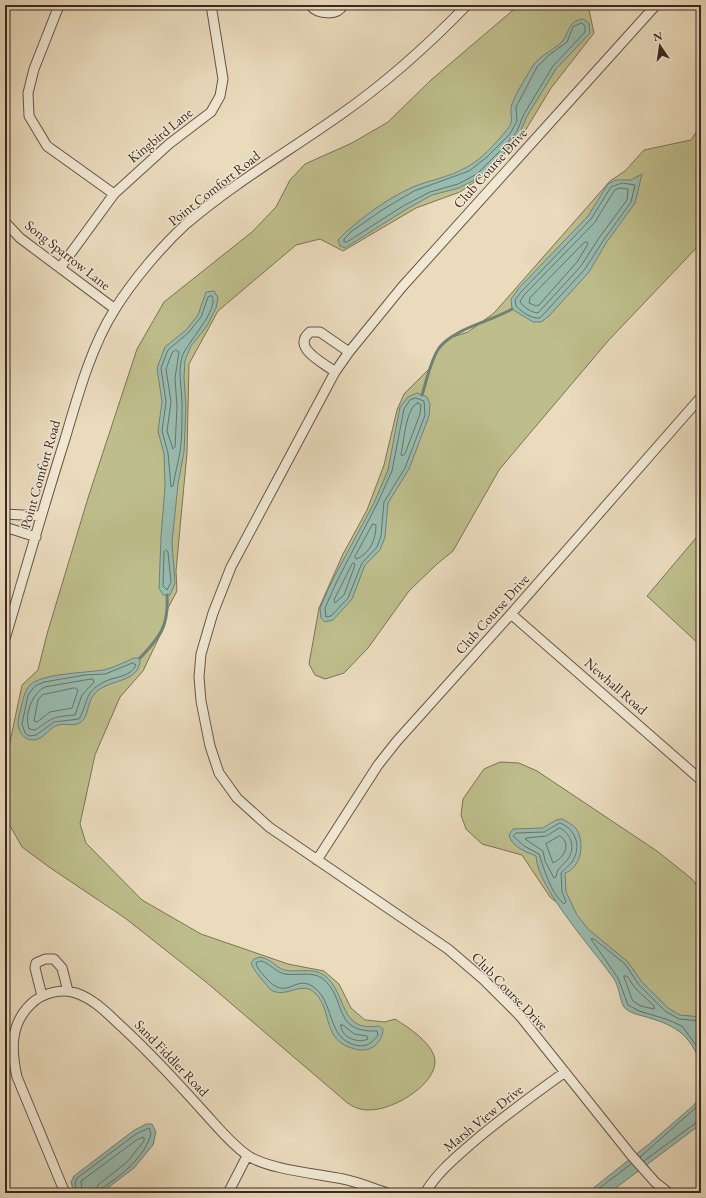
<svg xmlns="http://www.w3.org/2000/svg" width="706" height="1198" font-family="'EB Garamond',serif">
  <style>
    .green { fill: #bebe8c; stroke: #7c7356 }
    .water { fill: #98bbaf; stroke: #738076 }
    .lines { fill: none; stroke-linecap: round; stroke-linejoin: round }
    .shore { stroke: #6a7268; stroke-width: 1 }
    .stream { stroke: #738076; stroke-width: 3 }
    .street-casing { stroke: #675548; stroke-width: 11 }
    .street { stroke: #f1e8d4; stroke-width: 9 }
    .labels { text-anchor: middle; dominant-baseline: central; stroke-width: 3; stroke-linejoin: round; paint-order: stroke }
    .street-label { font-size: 14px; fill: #3b2821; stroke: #f1e8d4 }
  </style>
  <rect width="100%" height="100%" fill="#eadbbd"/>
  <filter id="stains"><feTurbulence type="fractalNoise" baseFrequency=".005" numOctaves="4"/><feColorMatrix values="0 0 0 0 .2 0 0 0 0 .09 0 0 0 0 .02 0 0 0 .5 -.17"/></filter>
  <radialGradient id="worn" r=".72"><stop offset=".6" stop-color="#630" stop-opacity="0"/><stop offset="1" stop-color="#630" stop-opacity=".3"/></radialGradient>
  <path class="green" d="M519,5H588L594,33L551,88L525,131L487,173L460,192L416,208L343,251L320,239L296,245L218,311L189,364L187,453L176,571L177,591L168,608L164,627L143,671L120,697L95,755L80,824L86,843L142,900L201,934L288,964L324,971L339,984L351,1008L365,1020L385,1022L395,1019C408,1027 436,1045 435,1063C433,1089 381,1118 357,1108C350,1106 343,1099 337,1094L206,982L125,918L49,867L22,847L5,817V747L10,742L22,685L38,670L47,634L88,498L137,349L164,302L252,232L276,207L290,180L305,164L352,143L388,122L431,80Z
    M701,125V243L608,341L525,439L499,470L453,551L437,564L409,591L368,648L344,673L325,679L315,675L309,664L319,608L343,554L367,510L384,465L397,410L404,394L430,368L439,348L450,338L468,332L494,313L610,181L625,171L644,150L691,140Z
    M701,532V646L647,596Z
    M500,762L519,763L537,771L657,851L692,879L701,891V1044L567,911L550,897L522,855L482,844L466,829L461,815L463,799L484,769Z"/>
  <path class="water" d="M583,19L589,23L590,33L556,69L527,116L520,133L508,149L480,177L459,188L432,195L405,210L345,248L340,246L338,240C357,220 388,198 413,187C430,180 450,177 467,167C482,159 494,145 505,132C517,119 508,115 512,104C517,91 525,79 532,67C540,54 559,48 564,39C570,29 569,21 583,19Z
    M642,174L635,203L606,243L589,272L549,316L541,322H533L512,309L511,299L519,288L588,216L608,184L616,180H631Z
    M214,291L218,298L216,308L207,326L191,346L185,360L184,378L186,407L184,452L178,484L172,542L175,583L170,595H163L159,588L161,537L165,486L164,454L158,431L162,402L157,368L165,347L186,330L198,315L206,292Z
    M417,393L427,397L430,404L429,416L409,469L388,503L385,537L380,550L365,565L352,599L333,620L325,622L321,618L320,608L333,579L374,503L388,470L400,407L408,397Z
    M134,658H140C141,681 115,679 100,689C85,699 91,714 81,722C75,727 65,723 58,725C50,727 45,737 38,739C27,743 18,734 18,723C18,718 20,713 21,708C23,699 25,687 34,682C51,673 84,673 103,670C113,668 125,662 134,658Z
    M562,819C567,822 574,825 577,830C585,843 581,868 565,873L566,892L577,915L588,929L628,962L642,982L668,1008L680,1015L701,1017V1064C689,1032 674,1025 643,1016C638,1015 628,1012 624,1007C620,1001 619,986 614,979C594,950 537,888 536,856C526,852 512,847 509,835L513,829L543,828L556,820Z
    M260,957C273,960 274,966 284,970C296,973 312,967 324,975C348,993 338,1033 379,1026L383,1029C383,1036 379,1043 373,1047C369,1050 360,1051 355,1049C321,1041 333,1010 315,993C302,980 286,999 271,990C268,988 266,983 263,981C258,975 254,970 251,963L254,959Z
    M701,1096V1124L609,1193H587L649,1144L694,1105Z
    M146,1124H152L156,1132L153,1145L134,1168L101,1193H74L71,1182L74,1176L133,1131Z"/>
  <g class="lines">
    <path class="shore" d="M582,23L585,26V32L553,66L524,114L517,131L505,146L477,174L458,184L430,192L403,206L347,242H344V239L352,231L382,210L414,191L469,171L487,157L510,134L517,121L516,107L537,67L549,55L567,42L573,27Z
      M623,183L635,185L631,202L603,241L585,269L540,318C531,319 522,312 516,306L515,300L522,291L591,219L611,187Z
      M619,188L628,189L627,200L599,238L581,266L538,313C533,313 522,307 520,301L525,294L595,222L614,191Z
      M585,242H587L588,244L577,262L539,305L536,306L529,303L530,298Z
      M212,296C220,309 187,342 182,357C177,374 183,392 182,409C182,423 182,438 180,452C178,463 175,474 173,486L171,487L168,453L162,431L166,402L161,368L168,350L188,333L201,317L208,297Z
      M176,350L179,352L175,378L177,407L175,447L173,449L167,431L171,402L166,369L172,353Z
      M416,398L424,401L425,415L405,468L384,502L381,536L377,547L362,563L348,598L331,616L326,617L325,608L337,581L377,504L392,471L404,409L410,400Z
      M418,403L421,405L420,414L405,454L402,456L401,454C404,442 406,406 418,403Z
      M373,524L376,525C376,539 370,554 356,559L355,557Z
      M166,550L168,552L171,582L167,590L163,586L164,552Z
      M354,563L355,565L344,595L335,603L334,600L352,564Z
      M133,663L136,665C130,678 115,676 104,682C83,693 89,702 79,719L54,722L36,735L29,736L25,733L22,724L28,695L35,686L44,682L85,675L105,674Z
      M93,679L94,682L82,695L75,715C51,717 55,717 35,730L29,729C24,715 32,693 45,687Z
      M75,688L78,690L72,708L50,712L37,722L34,721L38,700L42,695Z
      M560,823C576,829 582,847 572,862C569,866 564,869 561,873L562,892L566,902L564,904C551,894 544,869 539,854L524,846L513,836L516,833L544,832Z
      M560,828C571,834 576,847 568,859C563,866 557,867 556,877L554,878L545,861L543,851L525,839L526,838L546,836Z
      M560,836C572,844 564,858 553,863L546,844Z
      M261,961C270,963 275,972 285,974C296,976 311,971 322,978C348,998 331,1033 377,1031L378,1035C372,1043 366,1048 355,1045C326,1038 335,1000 312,986C294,975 287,1002 266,978C262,973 257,969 256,963Z
      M624,976H627L635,988L654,1006V1009L641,1006L633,1001Z
      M701,1021L679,1019L665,1011L639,985L625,964L594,939H591L618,978L628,1005L639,1011L666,1019L682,1026L701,1052
      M341,1025H343L354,1034L367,1036L368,1039C358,1044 340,1037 341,1025Z
      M640,1157L701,1103
      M644,1161L697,1122L701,1121
      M77,1193L75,1183L77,1178L136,1134L149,1128L151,1133C146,1156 121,1176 102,1188L100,1193
      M82,1193L81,1181L138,1139L144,1137V1141L127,1162L98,1185L95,1193
      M593,1193L631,1164"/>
    <path class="stream" d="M422,395C427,380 430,361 439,348C453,329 492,321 512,309
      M140,658C160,637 169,626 167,595"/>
    <g class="street-casing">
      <path id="street" d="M310,5C317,14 337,17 343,5
        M656,5L402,287L349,352L335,372L231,567L213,613L201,654L199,677L201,701L210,746L219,773L237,798L269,827L448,949L483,979L520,1016L631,1155L655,1182L669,1193
        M58,8L34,69L28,93L29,116L47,146L114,194
        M5,222L20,238L115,309
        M60,268L114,194L169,144L211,112L220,96L223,79L211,5
        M335,372C323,362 291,348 310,332H320L349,352
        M5,514L40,516
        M5,527L36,537
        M511,614L701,780
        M5,639C25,572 44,505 65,439C78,395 91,347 115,309C133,280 161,247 186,224C234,183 289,151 340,115C386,83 428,45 467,5
        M317,860L378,765L397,741L511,614L701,397
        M42,996L35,968L36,963L45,959H54L62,968L68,991
        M65,1193L17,1077C11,1050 10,1024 31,1004C42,993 62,988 76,993C94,999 108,1014 122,1027C150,1053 176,1081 202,1110C216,1125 229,1142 247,1155C266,1169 319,1174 343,1179C358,1182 372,1188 387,1193
        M228,1193L247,1156
        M425,1193C437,1173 453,1160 471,1144C501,1118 533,1095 565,1072"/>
    </g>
    <use href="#street" class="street"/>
  </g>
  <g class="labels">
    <g class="street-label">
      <text transform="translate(160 135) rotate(-39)">Kingbird Lane</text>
      <text transform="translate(490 168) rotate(-48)">Club Course Drive</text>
      <text transform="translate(214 188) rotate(-38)">Point Comfort Road</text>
      <text transform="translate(68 255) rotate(38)">Song Sparrow Lane</text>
      <text transform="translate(40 474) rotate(-74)">Point Comfort Road</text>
      <text transform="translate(492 614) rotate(-48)">Club Course Drive</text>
      <text transform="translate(616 686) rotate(41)">Newhall Road</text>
      <text transform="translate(510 991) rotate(46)">Club Course Drive</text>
      <text transform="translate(172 1058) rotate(46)">Sand Fiddler Road</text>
      <text transform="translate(483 1118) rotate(-39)">Marsh View Drive</text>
    </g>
  </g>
  <rect width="706" height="1198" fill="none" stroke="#eadbbd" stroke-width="20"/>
  <rect x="6" y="6" width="694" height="1186" fill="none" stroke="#3b2821" stroke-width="2"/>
  <rect x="10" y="10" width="686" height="1178" fill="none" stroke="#3b2821"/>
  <g transform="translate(660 46) rotate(347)" stroke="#f1e8d4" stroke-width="3" paint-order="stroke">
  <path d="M0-3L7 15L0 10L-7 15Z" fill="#3b2821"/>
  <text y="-6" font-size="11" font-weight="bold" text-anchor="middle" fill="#3b2821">N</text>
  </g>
  <rect width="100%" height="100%" filter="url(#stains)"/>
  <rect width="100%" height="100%" fill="url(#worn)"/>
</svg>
